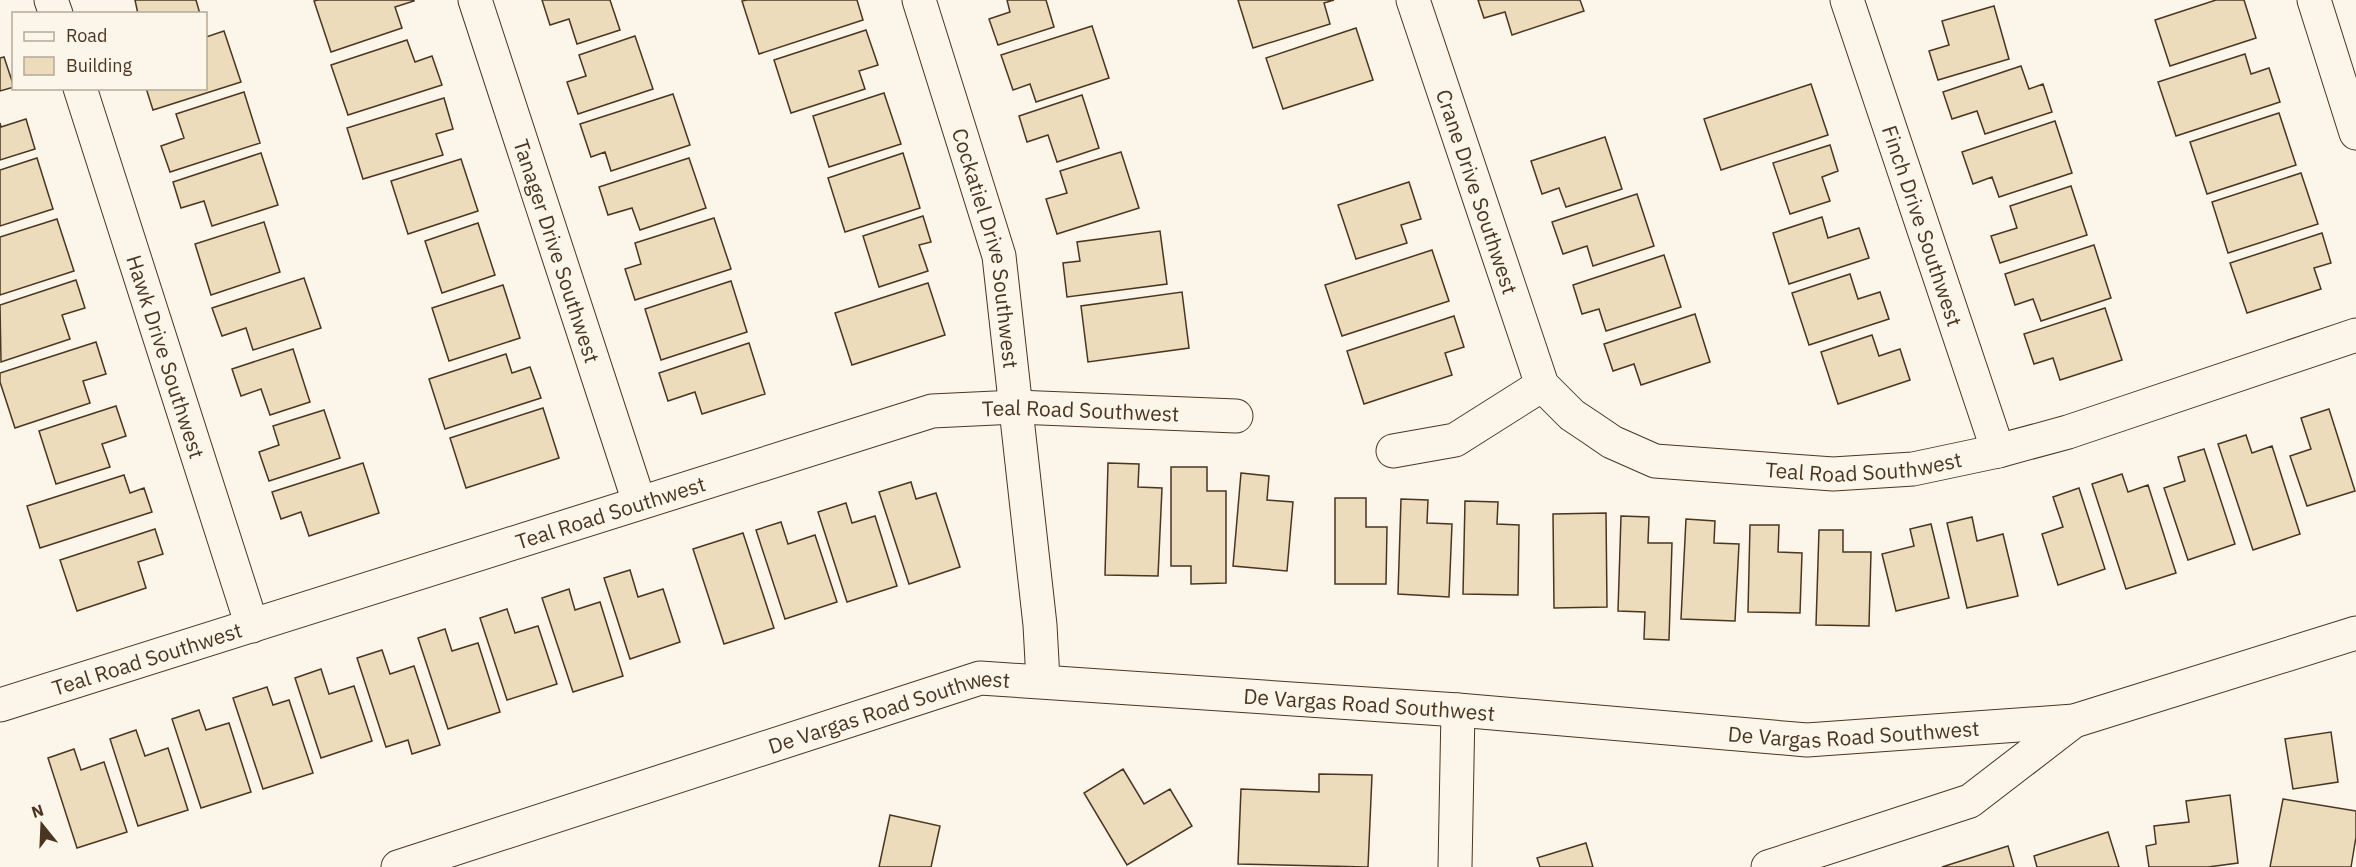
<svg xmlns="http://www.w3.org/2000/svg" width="2356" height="867" font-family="'IBM Plex Sans',sans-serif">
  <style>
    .building { fill: #ecdcbc; stroke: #4a3520; stroke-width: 1.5 }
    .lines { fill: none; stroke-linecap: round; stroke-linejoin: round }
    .minor-casing { stroke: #4a3520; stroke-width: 35 }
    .minor { stroke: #fbf6e9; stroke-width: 33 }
    .labels { text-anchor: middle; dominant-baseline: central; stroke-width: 4.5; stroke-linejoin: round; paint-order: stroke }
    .street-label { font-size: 21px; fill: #4a3520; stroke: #fbf6e9 }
  </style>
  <rect width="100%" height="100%" fill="#fbf6e9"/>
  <path class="building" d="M135,0H196L200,14H138Z
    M318,0H414V1L395,7L402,28L331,52L314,1Z
    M542,0H610L620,30L577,44L569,19L550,25Z
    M747,0H857L863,20L759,54L742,1Z
    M1007,0H1046L1054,27L998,45L989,19L1010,12Z
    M1238,0H1334L1324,3L1330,24L1253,48Z
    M1478,0H1580L1584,11L1512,35L1505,12L1484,18Z
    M2216,0H2244L2256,38L2170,66L2155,20Z
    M1994,6L2009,59L1938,80L1929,51L1949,45L1942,21Z
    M1092,26L1109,78L1036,102L1030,84L1013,90L1001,55Z
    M1356,28L1373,80L1283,109L1266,58Z
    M866,30L878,65L859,71L865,89L791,113L774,60Z
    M224,31L241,82L153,110L146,88H206V37Z
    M635,36L653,89L578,114L567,82L586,76L579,55Z
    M407,40L415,62L432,56L442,85L348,115L331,65Z
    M2245,54L2251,74L2269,68L2280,102L2176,136L2158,82Z
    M4,57L14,87L0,91V58Z
    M2021,66L2029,89L2043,84L2052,112L1985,134L1977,111L1952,119L1943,92Z
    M1811,84L1828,135L1721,170L1704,119Z
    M244,92L260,143L170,172L161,146L184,138L176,114Z
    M884,93L901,144L829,167L813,116Z
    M673,94L690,145L611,171L605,152L591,157L580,124Z
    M1082,95L1099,148L1057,162L1048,135L1027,142L1019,116Z
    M444,98L453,129L436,134L443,155L363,179L347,128Z
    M2279,113L2296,165L2207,194L2190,142Z
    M26,119L35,149L0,160V123L1,127Z
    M2055,121L2072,173L1999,197L1992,177L1973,184L1962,152Z
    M1605,137L1622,189L1566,207L1559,188L1542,194L1531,161Z
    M1830,145L1838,171L1822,177L1830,201L1790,214L1773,163Z
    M1121,152L1139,208L1057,234L1046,199L1067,193L1060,171Z
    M261,153L278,205L212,226L204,201L181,208L173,182Z
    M903,153L920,208L845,232L828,178Z
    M37,158L53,209L0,226V170Z
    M689,158L706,208L640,230L632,208L608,215L599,187Z
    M461,159L478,211L408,234L391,181Z
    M2301,173L2318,224L2228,253L2212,202Z
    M1409,182L1421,219L1401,225L1407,243L1356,259L1338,205Z
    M2071,186L2087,235L2000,263L1991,236L2017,228L2010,206Z
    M1637,194L1654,246L1593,266L1587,246L1563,254L1552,222Z
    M923,216L931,242L919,245L928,271L879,287L863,236Z
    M1822,217L1828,238L1859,228L1869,258L1789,284L1773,233Z
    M714,218L731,269L635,300L625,269L641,264L635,243Z
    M57,219L74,271L0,295V237Z
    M264,222L280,272L211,295L195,244Z
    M478,223L495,275L442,293L425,241Z
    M1160,231L1167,284L1067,297L1063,263L1080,261L1077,242Z
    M2322,233L2331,263L2314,268L2321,289L2247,313L2230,263Z
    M2094,245L2111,298L2041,321L2033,299L2015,305L2005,274Z
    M1432,250L1449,301L1342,336L1325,285Z
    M1664,255L1681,307L1606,331L1599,309L1582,314L1573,285Z
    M1850,274L1858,299L1880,292L1889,319L1809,345L1792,293Z
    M304,278L321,328L253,350L246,328L222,336L212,308Z
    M76,280L85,308L62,315L70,339L1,362L0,305Z
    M731,281L747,332L661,360L645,309Z
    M928,283L945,335L852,365L835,313Z
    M503,285L520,338L449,361L432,308Z
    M1182,292L1189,348L1088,362L1081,306Z
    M2105,308L2122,360L2060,380L2053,358L2034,364L2024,334Z
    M1695,314L1710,362L1641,385L1634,364L1613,371L1604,344Z
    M1454,316L1464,347L1445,353L1452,375L1364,404L1347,351Z
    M1872,335L1879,356L1900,349L1910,380L1838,404L1821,352Z
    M96,342L106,374L83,381L90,403L15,428L0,382V373Z
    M749,343L765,394L702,414L695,392L668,401L659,373Z
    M293,349L310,402L270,415L261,389L241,396L232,369Z
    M506,354L512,373L530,367L541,398L445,429L429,379Z
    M116,406L126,436L102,444L110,467L56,484L39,431Z
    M543,408L559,458L466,488L450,438Z
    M2329,409L2355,491L2307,506L2290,456L2311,449L2301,418Z
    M324,410L340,458L269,481L259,452L279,445L273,426Z
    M2246,435L2252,453L2272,446L2300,534L2253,550L2218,444Z
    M2204,449L2235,544L2188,560L2164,488L2185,481L2178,457Z
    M363,463L379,513L309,536L301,512L281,519L272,492Z
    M1108,463L1139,464L1138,487L1162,488L1158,576L1105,575Z
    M1171,467H1207V491H1226V583L1191,584V566H1171Z
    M1241,473L1269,476L1267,500L1293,502L1287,571L1233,566Z
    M2122,474L2128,492L2148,485L2176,573L2126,589L2092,484Z
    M124,475L130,493L144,488L152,512L40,548L27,506Z
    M911,482L916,499L936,493L960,567L909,584L879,492Z
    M2079,488L2105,569L2058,585L2042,534L2063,527L2053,497Z
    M1335,498H1366V527H1387L1386,584H1335Z
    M1401,499L1428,500L1427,523L1452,524L1449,597L1398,594Z
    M1465,501L1498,502L1497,524L1519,525L1518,595L1463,594Z
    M846,503L852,523L875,516L897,586L847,602L818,512Z
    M1606,513L1607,607L1554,608L1553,514Z
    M1621,516L1649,517L1648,543H1672L1669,640L1644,639L1645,612L1618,611Z
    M1972,517L1977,541L2003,534L2018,596L1967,608L1947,523Z
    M1686,519L1715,521L1714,543L1739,544L1735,621L1681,619Z
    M781,522L788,544L815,535L837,602L785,619L756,530Z
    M1931,524L1949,598L1896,611L1882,554L1914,546L1910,529Z
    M1750,525H1779L1778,552L1802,553L1800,613L1748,612Z
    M155,529L163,554L138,562L146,588L77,611L60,560Z
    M1819,530H1843V552H1871L1869,626L1816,625Z
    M743,533L774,628L724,644L693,549Z
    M630,570L638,597L663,589L680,642L630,659L604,578Z
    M569,589L575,610L600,602L623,676L573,692L542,598Z
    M507,609L515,633L538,626L557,684L507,700L480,618Z
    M445,629L452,651L478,643L500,712L448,729L418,638Z
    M382,650L390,674L414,666L440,745L412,754L408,740L386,747L357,658Z
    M321,669L329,694L354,686L372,741L321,758L295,678Z
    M267,687L273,705L289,700L313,773L263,789L233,698Z
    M199,710L206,730L229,723L251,792L201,808L172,719Z
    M136,730L145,756L168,748L188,810L138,826L110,739Z
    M2331,732L2338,782L2293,789L2285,739Z
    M74,749L81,770L104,762L127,832L77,848L48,758Z
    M1123,769L1144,804L1170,789L1192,826L1127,865L1084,793Z
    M1319,774L1372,775L1368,867L1238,864L1241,789L1319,792Z
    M2230,795L2238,863L2208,867H2149L2146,846L2156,844L2154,826L2189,822L2186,801Z
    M2283,799L2356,811V837L2351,867H2270Z
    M890,815L940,826L931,867H879Z
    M2108,832L2119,867H2037L2034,856Z
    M1586,843L1593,867H1540L1537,858Z
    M2008,846L2014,867H1942Z"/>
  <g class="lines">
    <g class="minor-casing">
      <g id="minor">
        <path d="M51,0L56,14"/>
        <path id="s1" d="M475,0L639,502"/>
        <path id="s2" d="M919,0L999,256L1040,625L1043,680"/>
        <path id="s3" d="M1413,0L1542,385L1572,415L1590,427L1612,442L1655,461L1833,474L1913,469L1998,451L2068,432L2356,335"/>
        <path id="s4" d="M1847,0L1998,451"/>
        <path d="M2314,0L2356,133"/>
        <path id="s5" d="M80,88L252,626"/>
        <path d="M1393,451L1455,440L1542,385"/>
        <path id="s6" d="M0,705L932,411L1016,407L1236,416"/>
        <path id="s7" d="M398,867L980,678L1458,710L1807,740L2074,721L2356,633"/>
        <path d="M1455,867L1458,710"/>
        <path d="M1768,867L1970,801L2074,721"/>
      </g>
    </g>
    <use href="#minor" class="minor"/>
  </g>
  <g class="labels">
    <g class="street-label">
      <text stroke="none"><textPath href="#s3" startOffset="202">Crane Drive Southwest</textPath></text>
      <text stroke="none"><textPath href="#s4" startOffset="238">Finch Drive Southwest</textPath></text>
      <text stroke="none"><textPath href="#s2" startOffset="258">Cockatiel Drive Southwest</textPath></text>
      <text stroke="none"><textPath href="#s1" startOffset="264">Tanager Drive Southwest</textPath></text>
      <text stroke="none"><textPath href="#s5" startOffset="282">Hawk Drive Southwest</textPath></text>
      <text stroke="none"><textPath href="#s6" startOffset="1126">Teal Road Southwest</textPath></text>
      <text stroke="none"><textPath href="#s3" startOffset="753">Teal Road Southwest</textPath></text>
      <text stroke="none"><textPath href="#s6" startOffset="640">Teal Road Southwest</textPath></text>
      <text stroke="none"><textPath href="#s6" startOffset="154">Teal Road Southwest</textPath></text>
      <text stroke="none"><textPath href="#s7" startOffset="1002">De Vargas Road Southwest</textPath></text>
      <text stroke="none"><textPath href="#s7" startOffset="516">De Vargas Road Southwest</textPath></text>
      <text stroke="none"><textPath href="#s7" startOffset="1488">De Vargas Road Southwest</textPath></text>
    </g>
  </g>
  <rect x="12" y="12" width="195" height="78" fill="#fbf6e9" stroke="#b4a999" stroke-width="1.5"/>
  <rect x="24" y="32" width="30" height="9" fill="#fbf6e9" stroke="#b4a999" stroke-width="1.5"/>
  <text x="66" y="42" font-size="18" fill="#4a3520">Road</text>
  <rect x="24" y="57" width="30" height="18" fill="#ecdcbc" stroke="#b4a999" stroke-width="1.5"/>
  <text x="66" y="72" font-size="18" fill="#4a3520">Building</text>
  <g transform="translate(42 825) rotate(342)" stroke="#fbf6e9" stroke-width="4.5" paint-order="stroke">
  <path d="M0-4.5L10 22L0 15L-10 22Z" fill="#4a3520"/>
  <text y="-9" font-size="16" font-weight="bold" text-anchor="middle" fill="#4a3520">N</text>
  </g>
</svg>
